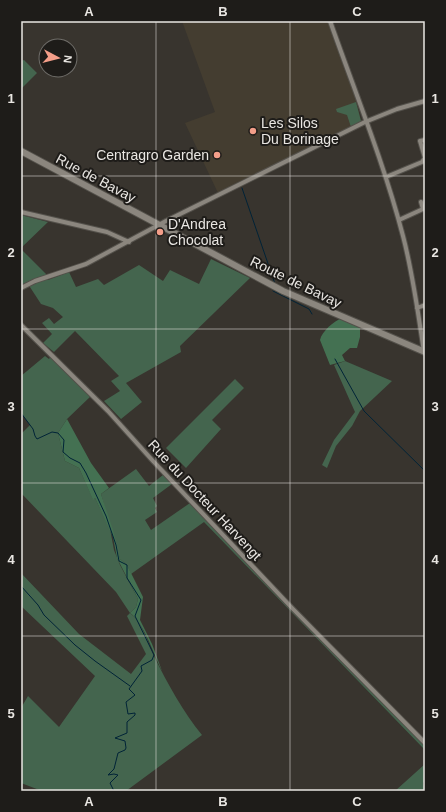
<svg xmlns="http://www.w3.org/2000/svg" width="446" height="812" font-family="Helvetica,sans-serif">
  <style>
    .built { fill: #443d30 }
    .green { fill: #44654e }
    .forest { fill: #447152 }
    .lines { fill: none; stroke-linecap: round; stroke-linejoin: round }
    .stream { stroke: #002337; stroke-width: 1 }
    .street-casing { stroke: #54514b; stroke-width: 6 }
    .secondary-casing { stroke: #54514b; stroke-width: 8 }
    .street { stroke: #8b867e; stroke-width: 4 }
    .secondary { stroke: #8b867e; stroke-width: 6 }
    .rail-casing { stroke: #cbc8c4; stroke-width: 2.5 }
    .rail { stroke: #1e1c19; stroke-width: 1; stroke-dasharray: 3; stroke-linecap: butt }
    .grid { fill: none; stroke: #e9e6e2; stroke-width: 1; stroke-opacity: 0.55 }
    .poi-dot { fill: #f49e89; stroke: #1e1c19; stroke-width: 1.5 }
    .labels { text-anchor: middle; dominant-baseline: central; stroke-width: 4; stroke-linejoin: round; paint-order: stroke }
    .poi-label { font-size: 14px; fill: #e9e6e2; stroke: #1e1c19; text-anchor: start }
    .street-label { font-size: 14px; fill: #e9e6e2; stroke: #1e1c19 }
    .neatline { fill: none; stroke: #e9e6e2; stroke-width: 1.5 }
    .grid-label { font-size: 13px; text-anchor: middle; font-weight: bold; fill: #e9e6e2 }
  </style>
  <rect width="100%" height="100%" fill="#38342e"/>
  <path class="built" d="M182,21H330L354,91L361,121L218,193L185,123L215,112Z"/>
  <path class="green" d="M24,60L37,73L21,89V61Z
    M356,102L361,121L351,127L347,115L337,112L336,109Z
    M21,215L48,222L21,248L23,244L21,243Z
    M21,249L47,275L48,280L69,272L76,287L98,279L104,285L139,265L163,281L170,270L199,284L211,259L250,278L180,346L181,352L126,383L142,402L121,419L104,401L120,391L111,381L119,376L75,331L54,352L43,343L52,334L42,323L49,318L54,324L63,317L53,308L41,304L28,284L21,288Z
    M45,356L49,359L51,356L91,396L67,419L58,433L65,461L79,468L93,499L95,498L110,529L114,550L120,565L138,599L136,607L130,613C142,622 148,642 154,656C167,683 184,713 202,735L126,791H42L21,783V708L28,696L59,727L95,676L21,606V573L79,634L131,674L146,654L127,616L130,613L116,592L21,493V434L30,425L21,413V376Z
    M345,361L392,381L360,411L352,426L336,446L327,468L322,465L334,440L355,412L334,365Z
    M235,379L244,388L212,420L221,429L186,468L166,448Z
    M136,469L149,486L163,475L172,484L153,498L157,506L155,508L157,512L145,520L151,530L190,503L425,745V750L204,522L131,574L127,565L120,559L101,494Z
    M425,764V781L423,783L425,791H395Z"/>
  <path class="forest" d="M342,318L360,325V337L357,348H350L342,355L345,361L330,365L320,340C322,331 334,321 342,318Z
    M67,419L91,463L109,488L101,494L113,530L120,559L127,565L143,597L140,620L152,644L162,671C154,655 144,623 130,613L136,607L138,599L117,558L113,537L95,498L93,500L79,468L65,461L58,433Z"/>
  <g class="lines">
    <path class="stream" d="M242,188L275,284
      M273,291L309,309L312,314
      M335,359L364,411L425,471
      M21,413L33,429L35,436L37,439L52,432L58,433L64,440L63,452L70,458L80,463L86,473L106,516L116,545L119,561L127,565V578L141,600L135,616L154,655L152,660L141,666L142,671L129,689L135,695L126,702L128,714L135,713V715L127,722V733L115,738L125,741L126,748L125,750L118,753L114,769L108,775L114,774L118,775L110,783L114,791
      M21,586L38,605L44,615L75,645L95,661L130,686"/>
    <g class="street-casing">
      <path id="street" d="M330,21C355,92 384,163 403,236C413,274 418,313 424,352
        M425,140L420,141L425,158
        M386,177L422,162L425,158
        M21,212L107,232L129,242
        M399,220L423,209L421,202
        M21,288L35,281L86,264L166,221L365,122L397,109L425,101
        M417,308L425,305
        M21,325L108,411L153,461L293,609L425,743"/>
    </g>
    <g class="secondary-casing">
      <path id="secondary" d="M21,151L283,291L425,352"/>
    </g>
    <use href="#street" class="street"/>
    <use href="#secondary" class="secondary"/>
    <g class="rail-casing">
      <path id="rail" d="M21,21H22"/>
    </g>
    <use href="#rail" class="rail"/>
  </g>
  <path class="grid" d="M156,21V791M290,21V791M21,176H425M21,329H425M21,483H425M21,636H425"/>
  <g class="poi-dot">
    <circle cx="253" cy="131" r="4"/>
    <circle cx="217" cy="155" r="4"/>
    <circle cx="160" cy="232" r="4"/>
  </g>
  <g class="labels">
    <g class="poi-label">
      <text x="261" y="123">Les Silos<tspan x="261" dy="16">Du Borinage</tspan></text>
      <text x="209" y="155" text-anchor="end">Centragro Garden</text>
      <text x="168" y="224">D'Andrea<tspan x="168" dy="16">Chocolat</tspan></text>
    </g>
    <g class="street-label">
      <text transform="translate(96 178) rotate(28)">Rue de Bavay</text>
      <text transform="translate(296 282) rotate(26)">Route de Bavay</text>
      <text transform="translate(205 500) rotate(47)">Rue du Docteur Harvengt</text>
    </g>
  </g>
  <rect width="446" height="812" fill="none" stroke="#1e1c19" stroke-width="44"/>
  <g transform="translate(58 58) rotate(97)"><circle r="19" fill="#1e1c19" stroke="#6f6d69"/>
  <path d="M0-3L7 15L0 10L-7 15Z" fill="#f49e89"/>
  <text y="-6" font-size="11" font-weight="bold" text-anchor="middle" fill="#e9e6e2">N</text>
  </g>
  <rect x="22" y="22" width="402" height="768" class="neatline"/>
  <g class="grid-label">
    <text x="89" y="16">A</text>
    <text x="223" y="16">B</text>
    <text x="357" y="16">C</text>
    <text x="11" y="103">1</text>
    <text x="435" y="103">1</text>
    <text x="11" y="257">2</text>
    <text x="435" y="257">2</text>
    <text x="11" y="411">3</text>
    <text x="435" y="411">3</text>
    <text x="11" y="564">4</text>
    <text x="435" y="564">4</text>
    <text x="11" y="718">5</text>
    <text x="435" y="718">5</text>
    <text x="89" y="806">A</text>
    <text x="223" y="806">B</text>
    <text x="357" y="806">C</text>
  </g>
</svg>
